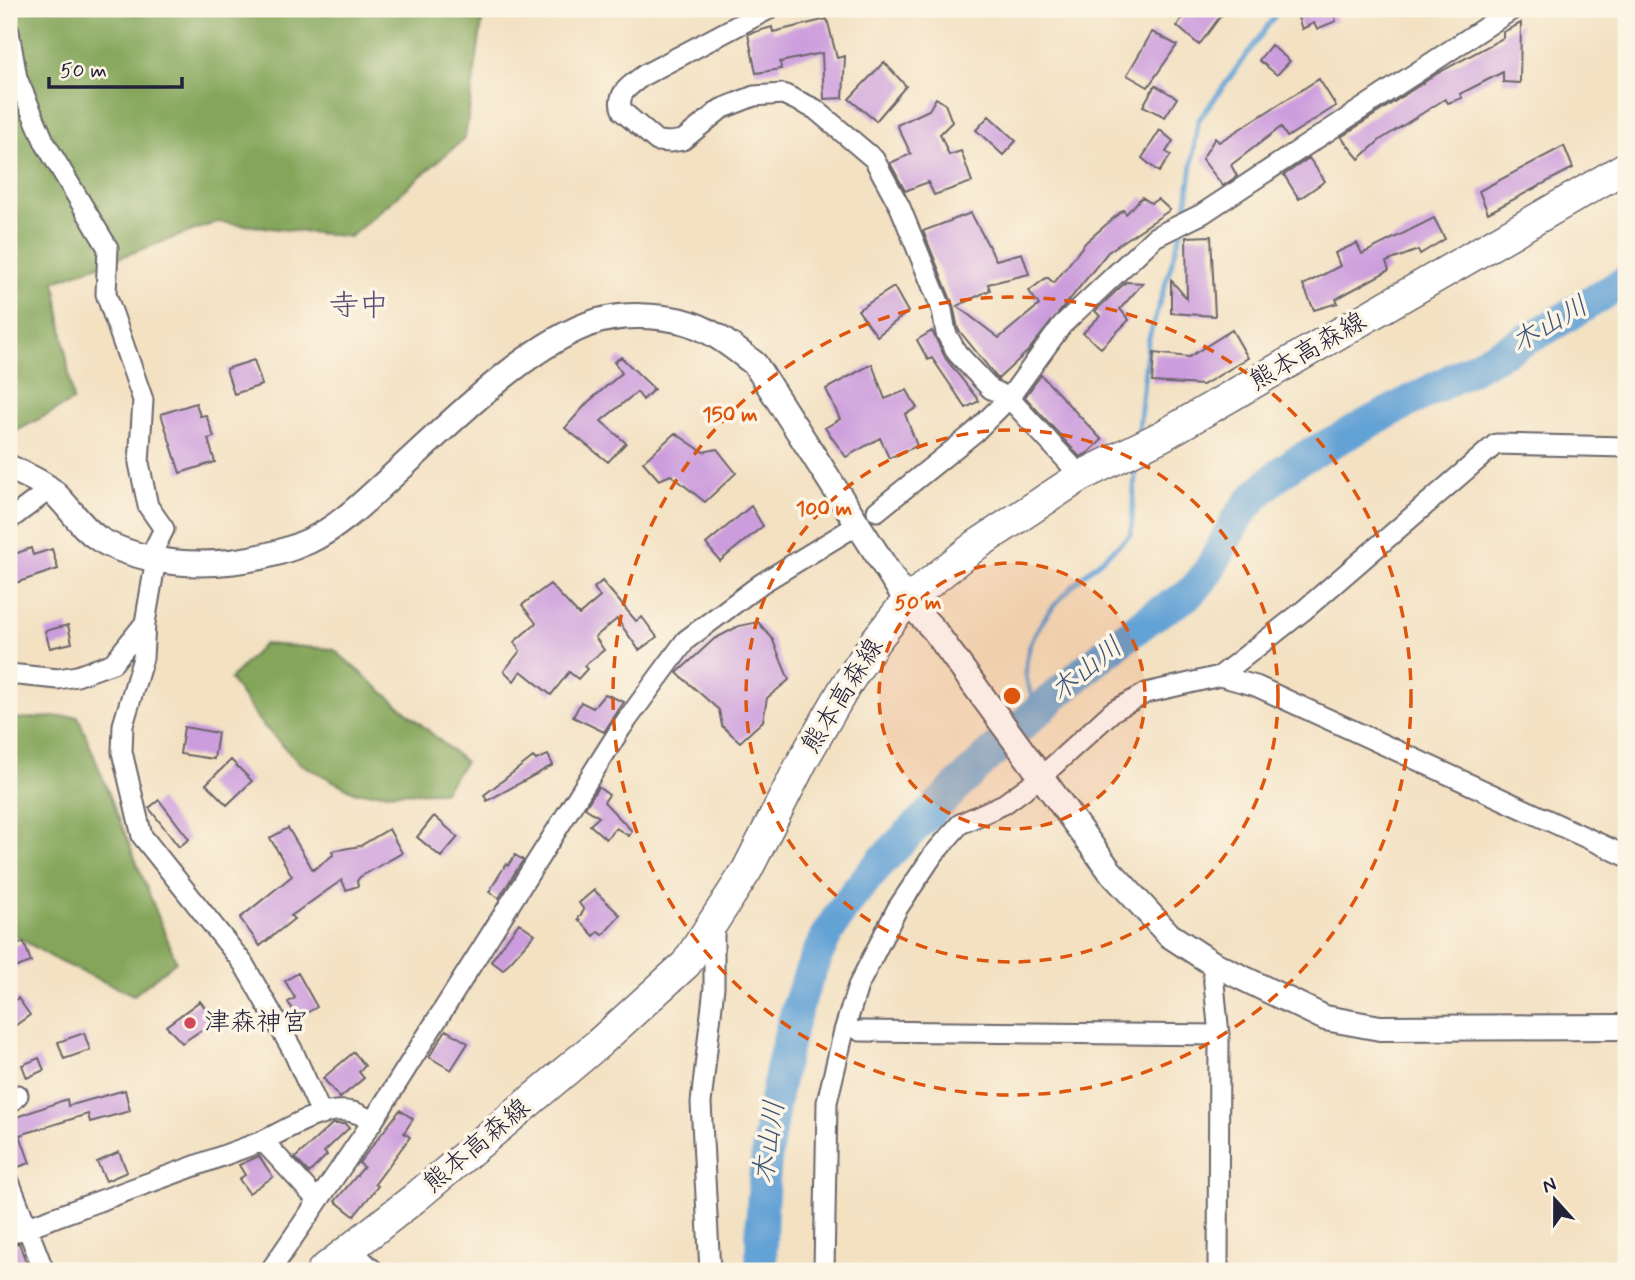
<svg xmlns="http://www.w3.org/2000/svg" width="1635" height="1280" font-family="Mynerve,'Klee One',sans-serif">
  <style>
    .forest { fill: #84a65a; stroke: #53644a; stroke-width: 2 }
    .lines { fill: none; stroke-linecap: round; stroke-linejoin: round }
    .stream { stroke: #63a2d5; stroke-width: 5 }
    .river { stroke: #63a2d5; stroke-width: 32 }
    .building { fill: #cc9ddd }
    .minor-casing { stroke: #6b656a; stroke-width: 23 }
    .tertiary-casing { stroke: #6b656a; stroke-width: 28 }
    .primary-casing { stroke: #6b656a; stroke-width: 33 }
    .minor { stroke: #fff; stroke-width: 19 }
    .tertiary { stroke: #fff; stroke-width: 24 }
    .primary { stroke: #fff; stroke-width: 30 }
    .ring { fill: none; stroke: #de560e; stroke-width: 3.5; stroke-dasharray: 12 9 }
    .poi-dot { fill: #d1495b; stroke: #fcf5e5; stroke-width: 2.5 }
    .labels { text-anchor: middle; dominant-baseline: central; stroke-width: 7; stroke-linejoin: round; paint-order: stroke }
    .street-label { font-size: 26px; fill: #22223b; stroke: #fcf5e5 }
    .poi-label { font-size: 26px; fill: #22223b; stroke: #fcf5e5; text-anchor: start }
    .water-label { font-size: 28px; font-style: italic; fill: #3c5579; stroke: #fcf5e5 }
    .quarter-label { font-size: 30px; fill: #5e4d74; stroke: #fcf5e5 }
    .centre { fill: #de560e; stroke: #fcf5e5; stroke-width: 3.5 }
    .ring-label { font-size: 21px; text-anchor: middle; font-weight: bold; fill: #de560e; stroke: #fcf5e5; stroke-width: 7; stroke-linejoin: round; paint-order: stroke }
  </style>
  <rect width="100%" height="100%" fill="#fcf5e5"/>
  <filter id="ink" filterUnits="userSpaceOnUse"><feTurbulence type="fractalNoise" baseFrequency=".0143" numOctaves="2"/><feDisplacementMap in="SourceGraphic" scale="14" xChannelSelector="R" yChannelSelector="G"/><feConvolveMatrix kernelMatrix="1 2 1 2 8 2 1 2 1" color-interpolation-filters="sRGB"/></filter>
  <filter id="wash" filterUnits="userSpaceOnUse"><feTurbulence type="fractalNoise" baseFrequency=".00686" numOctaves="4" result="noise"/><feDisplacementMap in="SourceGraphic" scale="28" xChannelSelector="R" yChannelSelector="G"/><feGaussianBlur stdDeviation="1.57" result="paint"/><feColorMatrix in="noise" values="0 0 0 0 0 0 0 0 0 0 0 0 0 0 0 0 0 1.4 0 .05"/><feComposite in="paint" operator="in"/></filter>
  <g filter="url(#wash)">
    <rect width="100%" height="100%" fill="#f3e1c2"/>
    <path class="forest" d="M9,9H484L465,138L350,237L217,222L55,281L73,401L9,435Z
      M264,644L333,649L465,762L443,792L356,793L299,763L260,722L230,679Z
      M78,716L176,961L134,995L60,962L9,932V719Z"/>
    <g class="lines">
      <path class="stream" d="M1185,216L1198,121L1280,9
        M1138,438L1148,341L1182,229
        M1038,710C1034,699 1026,686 1026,674C1022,618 1093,569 1131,534L1136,461"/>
      <path class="river" d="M762,1271C756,1172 783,1003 837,918C862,878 898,844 932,811C1000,743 1073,677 1150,618C1161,610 1175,604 1186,596C1210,578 1220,546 1236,521C1251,497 1272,479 1295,462L1546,329L1626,281"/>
    </g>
    <g id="blocks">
      <path class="building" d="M1197,9H1213L1222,14L1199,45L1177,26L1186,10L1192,15Z
        M1295,9H1345L1334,14L1336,21L1317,29L1314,23L1302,29Z
        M827,19L837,58L845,56L843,98L824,99L822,53L780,62L781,69L756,73L748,34L772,27L773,32Z
        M1521,23L1520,83L1503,82V72L1460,94L1462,98L1448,103L1445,99L1380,140L1359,159L1341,137L1438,73L1503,38V32Z
        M1152,32L1177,45L1148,87L1127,75Z
        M1271,45L1290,61L1277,75L1259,60Z
        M884,62L906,86L876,121L849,99Z
        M1319,79L1336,106L1287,137L1281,127L1231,165L1237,176L1223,186L1202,159L1215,138L1219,142Z
        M1155,85L1177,98L1165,117L1143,106Z
        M936,98L945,104L952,122L940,134L949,155L961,151L972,182L934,195L928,182L905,191L890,163L911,154L897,125L929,110Z
        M989,116L1016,141L1003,155L976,130Z
        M1160,130L1173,141L1166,152L1171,155L1159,172L1142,158Z
        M1564,146L1573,168L1488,213L1479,191Z
        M1309,158L1325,181L1299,199L1284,175Z
        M1142,197L1151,203L1158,199L1170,210L1108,252L1028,351L998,379L958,329L953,305L923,231L971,213L996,260L1022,253L1029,274L988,284L990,290L957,306L999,338L1039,305L1029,291L1047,277L1054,283L1086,242L1123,210L1126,214Z
        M1434,218L1445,239L1420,254L1418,250L1386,262L1389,270L1336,299L1338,303L1314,310L1303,285L1340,266L1335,253L1357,243L1362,254Z
        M1211,236L1215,316L1171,313V280L1187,299L1186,237Z
        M1126,282L1143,283L1120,309L1129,320L1101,348L1083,333L1100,316L1095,311Z
        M894,287L908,312L877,336L858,310Z
        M1232,330L1248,358L1203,385L1152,382L1154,353L1189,357Z
        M932,331L946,359L979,401L966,408L932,358L928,360L917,340Z
        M621,357L654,389L643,400L637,392L601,421L626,443L608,462L565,428L588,402L622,373L614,362Z
        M254,360L262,385L234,394L226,369Z
        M872,364L885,399L907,390L917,408L905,414L917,446L889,458L880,438L846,457L825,428L840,419L826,389Z
        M1041,375L1102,440L1088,453L1080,457L1025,397Z
        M196,403L200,416L206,415L214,437L208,439L215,462L180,473L161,414Z
        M675,433L703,452L717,449L736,473L705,502L671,475L659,480L643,462Z
        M751,506L763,526L720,561L706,544Z
        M31,548L33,555L52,549L58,569L9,585V556Z
        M602,581L636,621L642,617L657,637L639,650L617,619L595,637L604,650L584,666L587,669L578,679L569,672L551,695L521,671L514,681L504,671L520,651L514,642L536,623L522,605L550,584L579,615L600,597L594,588Z
        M758,622L772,638L789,680L767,698L763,721L740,742L722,726L719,710L677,673L714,639L739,626Z
        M68,625L72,643L50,648L45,631Z
        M605,694L624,702L604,732L573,717L581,702L593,708Z
        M184,727L218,733L214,759L180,754Z
        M548,755L553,765L487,801L484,795L533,757L536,760Z
        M231,760L252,781L227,805L206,784Z
        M598,787L609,795L604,802L632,831L629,836L616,828L606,839L590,825L599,817L585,808Z
        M159,800L189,839L179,847L149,808Z
        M434,816L458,837L441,857L417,837Z
        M288,828L313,870L333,855L332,851L360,846L389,829L402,853L360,877L357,881L358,886L346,890L342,880L291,916L294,919L260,946L240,918L292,876L270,838Z
        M515,855L523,860L499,898L489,892L506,864L508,866Z
        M594,890L620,915L603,935L598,932L594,936L578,919L584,910L579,903Z
        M519,923L535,934L503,970L491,961Z
        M24,942L31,962L9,970V948Z
        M298,973L317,1007L298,1018L288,1002L295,998L285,981Z
        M18,998L30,1015L9,1030V1005Z
        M200,1001L215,1021L182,1043L166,1026Z
        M446,1030L468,1043L451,1070L429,1057Z
        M84,1033L90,1050L64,1059L58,1042Z
        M354,1052L365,1066L359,1072L364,1078L340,1098L323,1078Z
        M39,1058L44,1070L27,1078L22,1065Z
        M125,1090L130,1111L90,1122L88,1114L20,1135L30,1163L15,1168L9,1151V1116L14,1118L67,1099L68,1106Z
        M400,1110L413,1119L404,1133L410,1137L375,1184L378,1186L354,1216L335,1201L364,1167L359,1163Z
        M332,1124H345L349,1128L324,1152L327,1155L309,1173L295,1158Z
        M119,1152L127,1172L106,1181L97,1162Z
        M259,1156L273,1177L249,1193L239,1179L245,1175L239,1165Z
        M19,1243L27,1265L9,1271V1246Z"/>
    </g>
  </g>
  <g filter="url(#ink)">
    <use href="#blocks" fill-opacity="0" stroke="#6b656a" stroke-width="2"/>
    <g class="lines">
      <g class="minor-casing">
        <path id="minor" d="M769,9L644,75C631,85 614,94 623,112L657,141L670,142L683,140L721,109L754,96L783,94L815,109L874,159L900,207L942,310L946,333L957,353L991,389L1009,398L1081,476
          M9,32L17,78L45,143L108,248L106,294L143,400L139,463L148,506L164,529L154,549L156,559L145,623L113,663L77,676L58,679L9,674
          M877,511L975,432L1009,398L1062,325L1155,237L1202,214L1513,9
          M9,520L50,489
          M145,623L143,658L123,725L122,752L142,836L243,963L292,1049L322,1115
          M1220,676L1256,686L1626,856
          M1212,963L1219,1035L1218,1271
          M860,1031L1219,1035
          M9,1104L18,1095
          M263,1141C288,1129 323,1105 352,1112C359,1113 366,1118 373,1121
          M9,1181L44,1271
          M9,1234L263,1141L318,1201
          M350,1249L374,1271
          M270,1271L373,1121L621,728L686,640L762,583L849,530
          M710,1271L701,1103L714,987V923
          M824,1271L827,1102L844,1031L858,986L897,909L933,855L960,824L1004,804L1041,777L1113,711L1146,693L1220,676L1303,611L1496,444L1626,447"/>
      </g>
      <g class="tertiary-casing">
        <path id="tertiary" d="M9,467C22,474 39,480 51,490C68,504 80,527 99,539C113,548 136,555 153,559C203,569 263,562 309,541C339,527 364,502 388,480C444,430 527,342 598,321C625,314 656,315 682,321C710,328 733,347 755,364L907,601L934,630L1110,871L1169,935L1212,963L1325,1018L1380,1028L1626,1027"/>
      </g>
      <g class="primary-casing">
        <path id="primary" d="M322,1271L416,1197L599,1043L686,964L747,870L803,760L845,687L876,640L907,601L975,546L1081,476L1162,436L1626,167"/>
      </g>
      <use href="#minor" class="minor"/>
      <use href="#tertiary" class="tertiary"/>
      <use href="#primary" class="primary"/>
    </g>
  </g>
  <circle cx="1012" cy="696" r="133" fill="#de560e" fill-opacity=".12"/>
  <g class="ring">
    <circle cx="1012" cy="696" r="133"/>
    <circle cx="1012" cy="696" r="266"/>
    <circle cx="1012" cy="696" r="399"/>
  </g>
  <circle class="poi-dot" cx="190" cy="1023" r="7"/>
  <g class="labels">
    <g class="street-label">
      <text transform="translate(1308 352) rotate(-30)">熊本高森線</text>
      <text transform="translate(843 696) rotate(-58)">熊本高森線</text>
      <text transform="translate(477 1146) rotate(-40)">熊本高森線</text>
    </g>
    <g class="poi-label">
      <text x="204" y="1023">津森神宮</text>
    </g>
    <g class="water-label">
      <text transform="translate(1550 325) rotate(-30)">木山川</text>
      <text transform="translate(1087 670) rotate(-39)">木山川</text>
      <text transform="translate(770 1142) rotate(-82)">木山川</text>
    </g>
    <g class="quarter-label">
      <text x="359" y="306">寺中</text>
    </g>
  </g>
  <circle cx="1012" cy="696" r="10" class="centre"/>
  <g class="ring-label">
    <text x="730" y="421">150 m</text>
    <text x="824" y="515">100 m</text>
    <text x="918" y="609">50 m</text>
  </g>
  <rect width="1635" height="1280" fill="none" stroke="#fcf5e5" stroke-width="35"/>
  <g transform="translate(1555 1200) rotate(339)" stroke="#fcf5e5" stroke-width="5" paint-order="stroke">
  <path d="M0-5L12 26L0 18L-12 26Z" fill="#22223b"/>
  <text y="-10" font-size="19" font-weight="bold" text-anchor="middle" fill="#22223b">N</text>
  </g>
  <path d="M49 77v10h133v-10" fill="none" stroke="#22223b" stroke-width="3.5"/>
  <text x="60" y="77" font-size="21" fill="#22223b" stroke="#fcf5e5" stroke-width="5" paint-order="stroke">50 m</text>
</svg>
